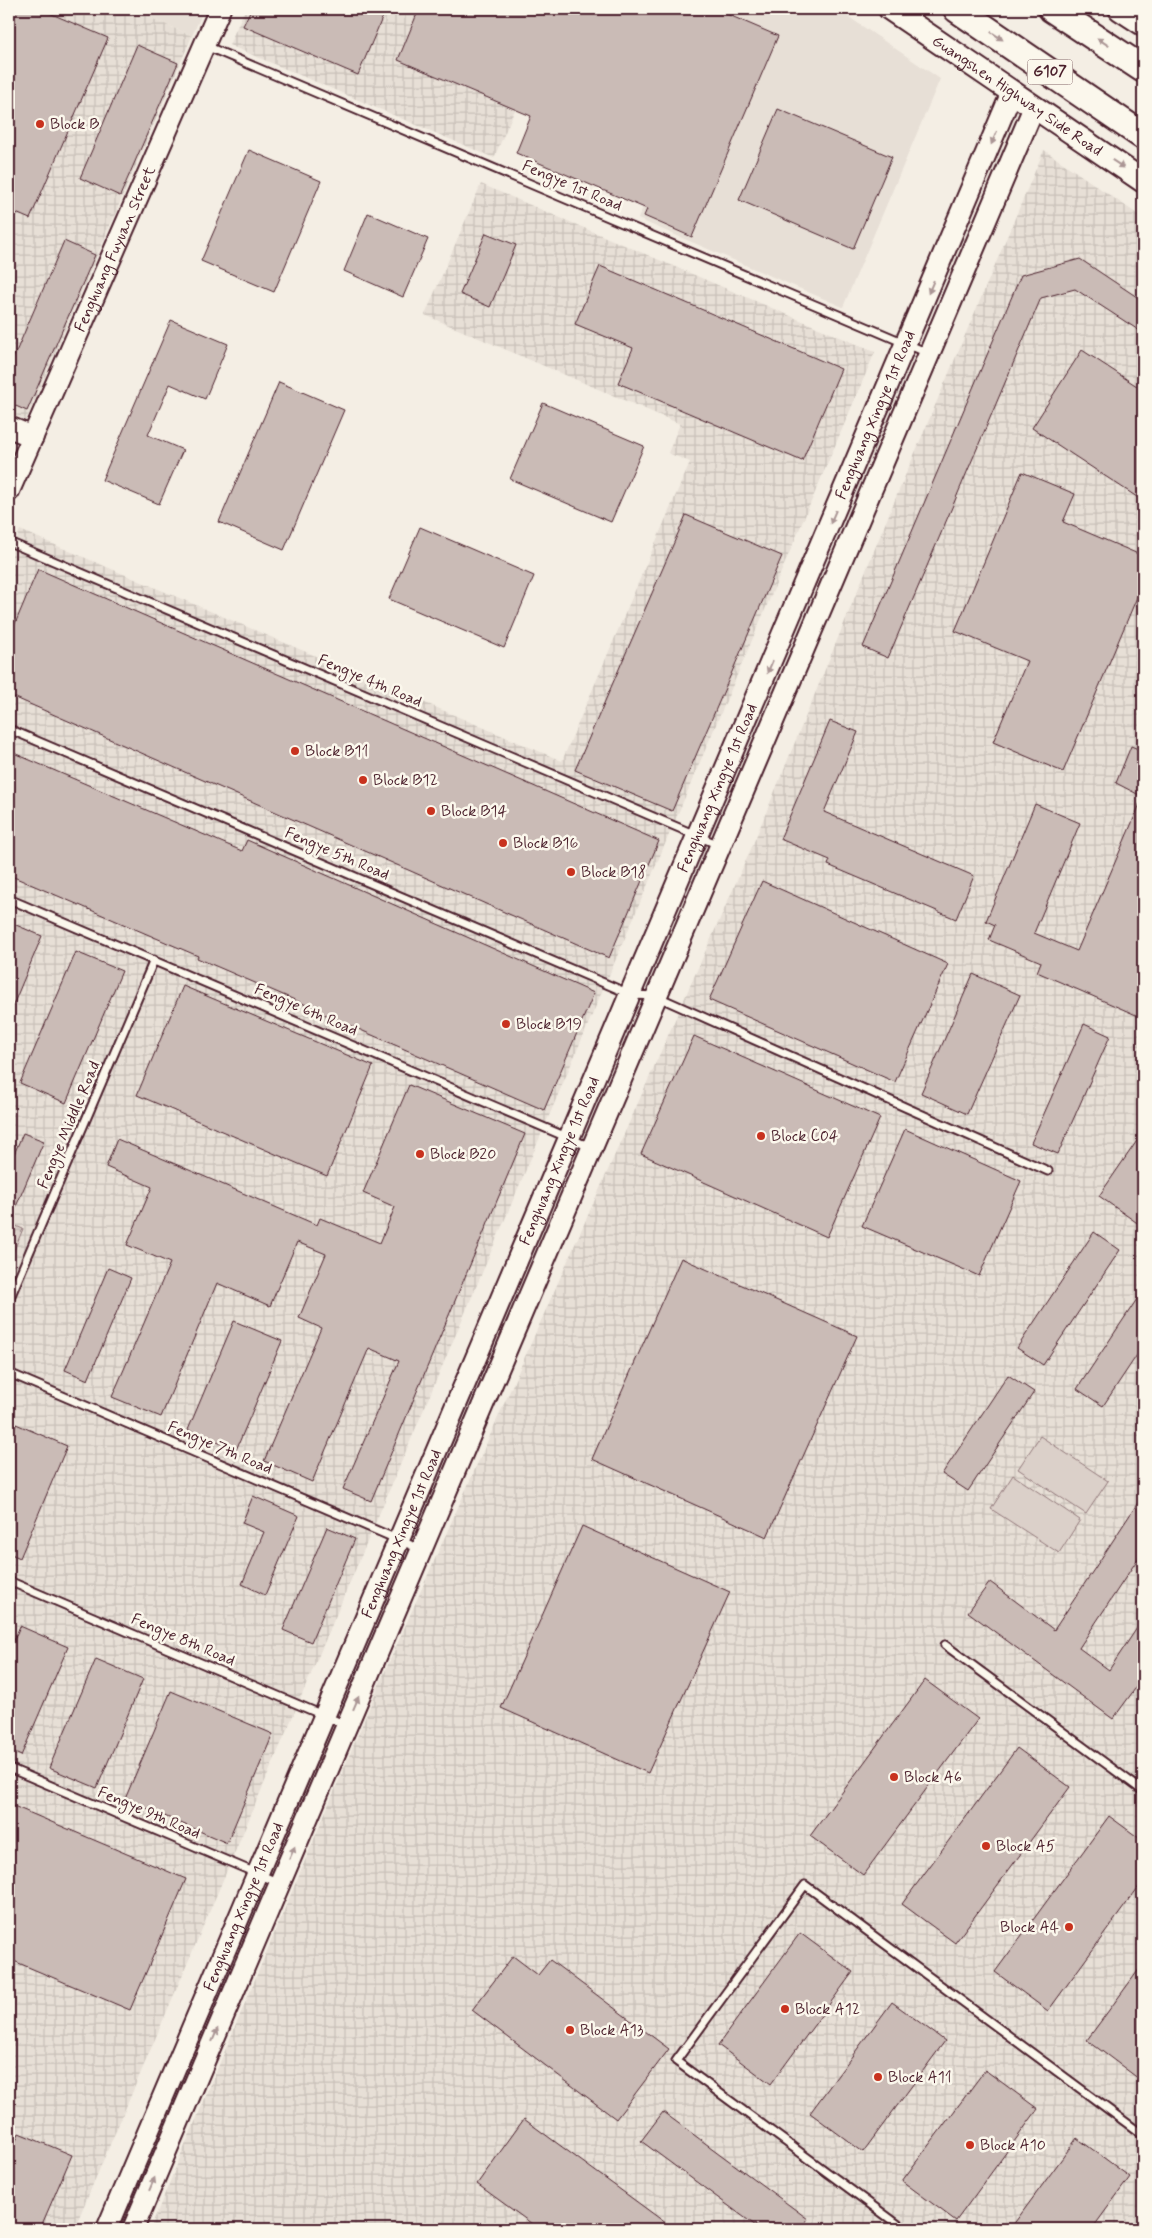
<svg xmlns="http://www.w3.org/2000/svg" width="1152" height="2238" font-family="Mynerve,sans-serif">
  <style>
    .built { fill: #e7dfd6 }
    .industrial { fill: url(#industrial-grid) }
    .park { fill: url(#park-crowns); stroke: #92787a }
    .garden { fill: #dbd0c9; stroke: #92787a }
    .building { fill: #cabbb6; stroke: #4a1f2b }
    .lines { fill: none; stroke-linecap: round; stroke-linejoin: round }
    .lane-casing { stroke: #4a1f2b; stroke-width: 11 }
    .secondary-casing { stroke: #4a1f2b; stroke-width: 24 }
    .primary-casing { stroke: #4a1f2b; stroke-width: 26 }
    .highway-casing { stroke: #4a1f2b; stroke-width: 30 }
    .lane { stroke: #fbf7ec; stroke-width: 7 }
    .secondary { stroke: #fbf7ec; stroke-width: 20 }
    .primary { stroke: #fbf7ec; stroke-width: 22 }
    .highway { stroke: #fbf7ec; stroke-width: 26 }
    .oneway { fill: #ab9695 }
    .poi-dot { fill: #c8321e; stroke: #fbf7ec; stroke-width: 2 }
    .labels { text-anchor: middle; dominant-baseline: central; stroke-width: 5; stroke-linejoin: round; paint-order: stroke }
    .shield { fill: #fbf7ec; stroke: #7f6065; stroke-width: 1 }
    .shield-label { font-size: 15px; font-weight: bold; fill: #4a1f2b }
    .street-label { font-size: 16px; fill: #4a1f2b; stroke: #fbf7ec }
    .poi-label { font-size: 16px; fill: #4a1f2b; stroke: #fbf7ec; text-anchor: start }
  </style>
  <defs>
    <pattern id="industrial-grid" width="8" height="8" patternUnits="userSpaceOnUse" patternTransform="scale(1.25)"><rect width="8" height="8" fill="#e7dfd6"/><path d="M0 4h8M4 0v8" fill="none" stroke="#c8bfb8"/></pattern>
    <pattern id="park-crowns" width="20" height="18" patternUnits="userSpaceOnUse" patternTransform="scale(1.25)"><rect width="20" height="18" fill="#dbd0c9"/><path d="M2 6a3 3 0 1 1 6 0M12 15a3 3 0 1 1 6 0" fill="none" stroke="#bdb2ad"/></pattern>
  </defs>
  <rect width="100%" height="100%" fill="#f4eee4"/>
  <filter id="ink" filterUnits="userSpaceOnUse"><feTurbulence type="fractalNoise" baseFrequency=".02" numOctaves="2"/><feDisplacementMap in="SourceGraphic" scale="10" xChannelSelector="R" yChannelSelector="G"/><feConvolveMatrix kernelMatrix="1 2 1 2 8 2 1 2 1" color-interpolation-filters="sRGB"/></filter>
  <g filter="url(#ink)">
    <path class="built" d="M130,9H204L192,36Z
      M728,9H837L940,79L843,307L638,219Z"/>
    <path class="industrial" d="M9,9H130L192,36L26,420L9,413Z
      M245,9H558L494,158L229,45Z
      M1044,150L1143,218V2229H150L378,1687L751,849L897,495Z
      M481,184L875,352L74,2229H9V557L20,530L562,761L690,462L668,453L680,424L425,315Z"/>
    <path class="park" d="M9,1223L23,1229L9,1262Z"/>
    <path class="garden" d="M1040,1436L1108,1481L1086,1514L1018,1469Z
      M1013,1475L1080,1520L1059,1553L991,1509Z"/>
    <path class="building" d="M11,9H40L108,38L30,219L9,210V14Z
      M251,9H386L358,75L243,26Z
      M419,9H715L778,36L692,237L644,216L647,209L516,153L531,116L398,60Z
      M137,45L178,63L120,196L80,178Z
      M778,109L892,157L853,249L739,200Z
      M249,150L321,181L274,292L201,261Z
      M368,213L428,239L403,297L344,271Z
      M486,233L516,245L490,307L460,294Z
      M64,241L95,255L27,411L9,403V368Z
      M1080,259L1143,301V333L1075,289L1041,298L888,658L863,647L1021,275Z
      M600,266L841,369L802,461L618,383L633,348L575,324Z
      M171,320L228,344L205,399L170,384L148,435L183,450L159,504L102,480Z
      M1082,350L1143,390V501L1032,428Z
      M279,382L344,410L284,550L219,522Z
      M543,403L644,446L611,522L510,479Z
      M1022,472L1075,494L1063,522L1143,556V583L1063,772L993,742L1027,661L955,631Z
      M686,515L782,556L672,811L575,770Z
      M420,527L534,576L504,648L389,599Z
      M38,569L659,841L609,958L9,695V638Z
      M830,721L858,732L824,812L974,876L956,919L828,865L830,860L780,839Z
      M1131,746L1143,751V1018L1037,972L1041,962L989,940L995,925L986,921L1035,804L1080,823L1034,933L1077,951L1143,797L1116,783Z
      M9,751L242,851L247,840L594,993L544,1110L317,1011L318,1010L197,958L198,956L9,875Z
      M762,881L948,964L895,1082L709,1000Z
      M9,922L42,936L9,1015Z
      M76,952L122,971L66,1103L20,1083Z
      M973,974L1020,995L967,1114L921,1093Z
      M183,986L373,1066L327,1176L137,1095Z
      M1084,1024L1110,1036L1058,1154L1031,1143Z
      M694,1036L880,1118L827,1237L641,1154Z
      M409,1085L525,1134L371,1501L343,1489L399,1361L369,1348L312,1482L264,1461L321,1328L299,1318L326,1254L297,1242L270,1306L217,1283L161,1417L112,1397L170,1263L127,1245L152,1187L106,1167L117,1139L317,1225L320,1218L380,1243L395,1207L363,1193Z
      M905,1129L1021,1181L979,1276L862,1226Z
      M1143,1132V1227L1099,1196Z
      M23,1133L44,1141L9,1223V1166Z
      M1094,1232L1120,1250L1043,1365L1017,1348Z
      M681,1258L857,1336L767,1537L592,1459Z
      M108,1268L131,1278L88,1380L65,1370Z
      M1143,1290V1346L1103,1406L1077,1389Z
      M234,1321L282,1341L236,1450L188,1430Z
      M1008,1375L1034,1392L968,1491L942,1474Z
      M16,1424L67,1446L20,1558L9,1553V1443Z
      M1143,1495V1551L1079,1648L1109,1670L1143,1619V1678L1113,1719L968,1612L990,1582L1054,1630Z
      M253,1496L299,1516L265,1595L242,1584L264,1532L242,1523Z
      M582,1526L730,1592L648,1773L501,1708Z
      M327,1527L355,1539L311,1642L283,1630Z
      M20,1626L68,1647L21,1756L9,1750V1652Z
      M96,1659L143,1679L97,1788L49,1768Z
      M925,1680L978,1719L863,1875L810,1836Z
      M171,1691L273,1734L227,1843L125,1799Z
      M1017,1748L1070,1787L955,1943L902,1904Z
      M9,1804L186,1879L130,2010L9,1959Z
      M1109,1816L1143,1841V1881L1048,2011L995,1972Z
      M800,1933L853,1972L771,2084L718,2045Z
      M513,1956L538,1975L550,1960L669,2049L616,2119L472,2010Z
      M1143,1964V2082L1087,2040Z
      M892,2002L945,2041L863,2152L810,2113Z
      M985,2070L1038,2109L956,2221L902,2181Z
      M663,2112L808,2219L800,2229H760L641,2141Z
      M524,2119L674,2229H539L477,2184Z
      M19,2133L72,2155L40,2229H9V2157Z
      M1077,2138L1130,2177L1092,2229H1010Z"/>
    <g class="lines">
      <g class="lane-casing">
        <path id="lane" d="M206,46L928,353
          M9,542L719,845
          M9,729L632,995L656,996L1048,1171
          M9,899L590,1147
          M9,1300L154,960
          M9,1373L420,1549
          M9,1581L346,1725
          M945,1645L1143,1791
          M9,1768L277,1882
          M904,2229L676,2061L805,1885L1143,2135"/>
      </g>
      <g class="secondary-casing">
        <g id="secondary">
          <path d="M9,427L33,437"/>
          <path id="s1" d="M9,491L220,9"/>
          <path id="s2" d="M107,2229L1012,92"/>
          <path d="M133,2229L1034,107"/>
        </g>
      </g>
      <g class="primary-casing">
        <g id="primary">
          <path id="s3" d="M890,9L1143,181"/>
          <path d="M1120,9L1143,24"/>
        </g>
      </g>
      <g class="highway-casing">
        <path id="highway" d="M957,9L1143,136
          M1052,9L1143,69"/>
      </g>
      <use href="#lane" class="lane"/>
      <use href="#secondary" class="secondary"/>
      <use href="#primary" class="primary"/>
      <use href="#highway" class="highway"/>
    </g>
    <defs><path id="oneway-solid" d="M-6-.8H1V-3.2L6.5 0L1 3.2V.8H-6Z" transform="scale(1.25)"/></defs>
    <g class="oneway">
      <use href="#oneway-solid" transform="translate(997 36) rotate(34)"/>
      <use href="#oneway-solid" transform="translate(1103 42) rotate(-146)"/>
      <use href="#oneway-solid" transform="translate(994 138) rotate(113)"/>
      <use href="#oneway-solid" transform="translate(1118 164) rotate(34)"/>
      <use href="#oneway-solid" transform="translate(931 287) rotate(113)"/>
      <use href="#oneway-solid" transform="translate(833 517) rotate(113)"/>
      <use href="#oneway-solid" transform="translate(770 667) rotate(113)"/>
      <use href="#oneway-solid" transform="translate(356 1703) rotate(-67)"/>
      <use href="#oneway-solid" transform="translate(292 1853) rotate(-67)"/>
      <use href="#oneway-solid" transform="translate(215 2035) rotate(-67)"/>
      <use href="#oneway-solid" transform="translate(152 2184) rotate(-67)"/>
    </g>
  </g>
  <g class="poi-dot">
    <circle cx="40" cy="124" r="5"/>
    <circle cx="295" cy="751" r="5"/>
    <circle cx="363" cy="780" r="5"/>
    <circle cx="431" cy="811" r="5"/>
    <circle cx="503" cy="843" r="5"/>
    <circle cx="571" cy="872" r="5"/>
    <circle cx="506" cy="1024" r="5"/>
    <circle cx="761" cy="1136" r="5"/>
    <circle cx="420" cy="1154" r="5"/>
    <circle cx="894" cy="1777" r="5"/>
    <circle cx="986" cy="1846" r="5"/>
    <circle cx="1069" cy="1927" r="5"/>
    <circle cx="785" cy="2009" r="5"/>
    <circle cx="570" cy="2030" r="5"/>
    <circle cx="878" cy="2077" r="5"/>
    <circle cx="970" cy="2145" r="5"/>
  </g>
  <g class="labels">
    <rect class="shield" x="1027.5" y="59.5" width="45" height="25" rx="4"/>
    <g class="shield-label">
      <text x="1050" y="72">G107</text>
    </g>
    <g class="street-label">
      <text stroke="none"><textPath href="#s3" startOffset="154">Guangshen Highway Side Road</textPath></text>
      <text transform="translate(572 186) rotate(23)">Fengye 1st Road</text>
      <text stroke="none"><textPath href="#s1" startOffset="264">Fenghuang Fuyuan Street</textPath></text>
      <text stroke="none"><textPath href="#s2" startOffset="1970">Fenghuang Xingye 1st Road</textPath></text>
      <text transform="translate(370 681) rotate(23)">Fengye 4th Road</text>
      <text stroke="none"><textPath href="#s2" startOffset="1565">Fenghuang Xingye 1st Road</textPath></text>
      <text transform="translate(337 854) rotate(23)">Fengye 5th Road</text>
      <text transform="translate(306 1010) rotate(23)">Fengye 6th Road</text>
      <text transform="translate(69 1125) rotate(-67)">Fengye Middle Road</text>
      <text stroke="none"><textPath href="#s2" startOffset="1160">Fenghuang Xingye 1st Road</textPath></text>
      <text transform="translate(220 1448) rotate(23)">Fengye 7th Road</text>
      <text stroke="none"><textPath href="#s2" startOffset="755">Fenghuang Xingye 1st Road</textPath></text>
      <text transform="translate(183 1640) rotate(23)">Fengye 8th Road</text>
      <text transform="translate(149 1813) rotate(23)">Fengye 9th Road</text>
      <text stroke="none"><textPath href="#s2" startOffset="350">Fenghuang Xingye 1st Road</textPath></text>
    </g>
    <g class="poi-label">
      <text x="50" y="124">Block B</text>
      <text x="305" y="751">Block B11</text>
      <text x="373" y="780">Block B12</text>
      <text x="441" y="811">Block B14</text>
      <text x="513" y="843">Block B16</text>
      <text x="581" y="872">Block B18</text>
      <text x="516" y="1024">Block B19</text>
      <text x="771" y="1136">Block C04</text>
      <text x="430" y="1154">Block B20</text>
      <text x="904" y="1777">Block A6</text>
      <text x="996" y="1846">Block A5</text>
      <text x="1059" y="1927" text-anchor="end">Block A4</text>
      <text x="795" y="2009">Block A12</text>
      <text x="580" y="2030">Block A13</text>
      <text x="888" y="2077">Block A11</text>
      <text x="980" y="2145">Block A10</text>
    </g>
  </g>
  <rect width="1152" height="2238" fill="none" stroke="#fbf7ec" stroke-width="30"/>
  <rect x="15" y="15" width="1122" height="2208" fill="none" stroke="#4a1f2b" stroke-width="2" filter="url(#ink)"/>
</svg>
